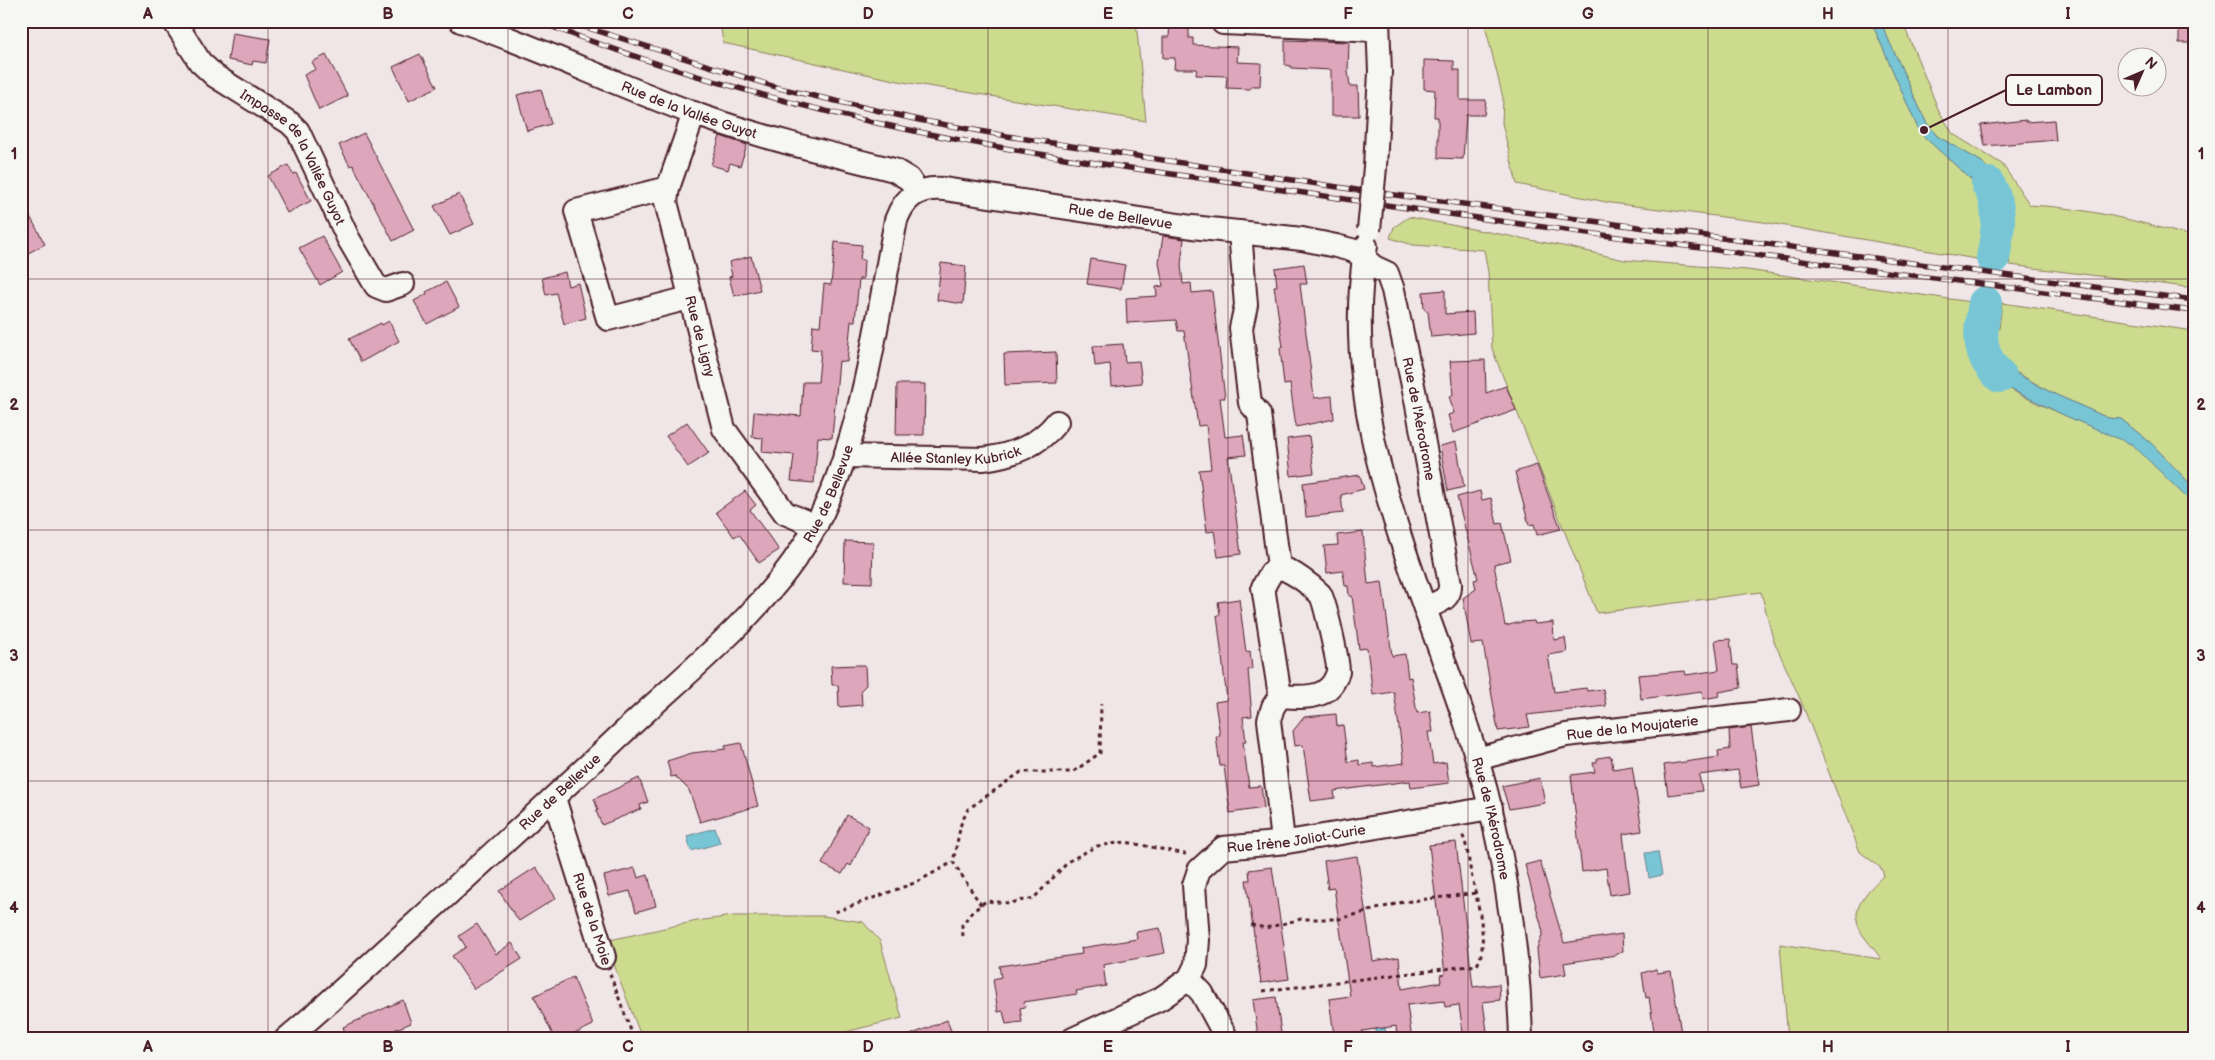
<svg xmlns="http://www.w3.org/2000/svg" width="2215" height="1060" font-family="'Balsamiq Sans',sans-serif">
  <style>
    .green { fill: #cddb8f; stroke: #8c7d5d }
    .water { fill: #78c6d5; stroke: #668391 }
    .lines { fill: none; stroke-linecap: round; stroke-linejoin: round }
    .river { stroke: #78c6d5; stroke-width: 34 }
    .building { fill: #dda6bb; stroke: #4a1f2b }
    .minor-casing { stroke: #4a1f2b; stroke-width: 26 }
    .path { stroke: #4a1f2b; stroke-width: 3; stroke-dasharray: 4 4; stroke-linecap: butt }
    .minor { stroke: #f6f6f2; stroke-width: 22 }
    .rail-casing { stroke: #4a1f2b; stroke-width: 5.5 }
    .rail { stroke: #f6f6f2; stroke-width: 4; stroke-dasharray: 11; stroke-linecap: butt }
    .minor-bridge-casing { stroke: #4a1f2b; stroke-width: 26; stroke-linecap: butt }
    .minor-bridge { stroke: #f6f6f2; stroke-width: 22 }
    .grid { fill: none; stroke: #4a1f2b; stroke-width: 1; stroke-opacity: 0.55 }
    .labels { text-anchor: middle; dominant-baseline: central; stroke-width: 5; stroke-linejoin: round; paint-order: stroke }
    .street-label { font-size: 14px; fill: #4a1f2b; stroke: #f6f6f2 }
    .leader { fill: none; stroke: #4a1f2b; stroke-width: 2 }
    .callout-dot { fill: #4a1f2b; stroke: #f6f6f2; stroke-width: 2 }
    .callout { fill: #f6f6f2; stroke: #4a1f2b; stroke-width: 2 }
    .callout-label { font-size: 15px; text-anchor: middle; font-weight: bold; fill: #4a1f2b }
    .neatline { fill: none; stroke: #4a1f2b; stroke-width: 2 }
    .grid-label { font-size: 16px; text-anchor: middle; font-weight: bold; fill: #4a1f2b }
  </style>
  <rect width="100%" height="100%" fill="#f1e6e7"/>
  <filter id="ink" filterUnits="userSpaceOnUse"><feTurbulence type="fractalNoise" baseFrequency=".02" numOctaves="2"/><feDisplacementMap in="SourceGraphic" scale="10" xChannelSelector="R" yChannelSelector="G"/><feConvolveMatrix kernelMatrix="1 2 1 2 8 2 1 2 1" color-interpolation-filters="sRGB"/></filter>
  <g filter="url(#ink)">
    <path class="green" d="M720,21H1136L1146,121L903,82L723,43Z
      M1484,21H1871L1920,133L1975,183L1993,226L1976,259L1763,222L1611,203L1517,184L1502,123L1503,98Z
      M1880,21H1902L1939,111L1953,134L2002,164L2030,205C2089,208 2137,221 2194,237V288L2010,265L2005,228L2011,214L1982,162L1937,136L1926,122Z
      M1409,217L1573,248L1624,260L1747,270L1971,302C1972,323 1970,347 1980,365C1995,392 2100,428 2131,444C2146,452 2180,491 2194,505V1039H1788L1780,944L1881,959C1875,949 1865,940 1860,930C1849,907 1869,890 1884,875L1881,868L1860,852L1801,701L1773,639L1761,592L1597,613L1492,349L1488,272L1484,250L1413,245L1390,238L1394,227Z
      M2002,303L2194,331V488L2152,444L2121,419L2108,418L2050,392L1997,361L1990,337L1999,329Z
      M733,916H823L863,922L880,941L902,1018L817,1039H642L605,941L697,921Z"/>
    <path class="water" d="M1871,21H1880L1926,122L1937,136L1982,162L2006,191L2011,214L2005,228L1993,226L1975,183L1920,133Z
      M1972,334L1990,337L1997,361L2003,366L2050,392L2108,418L2121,419L2152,444L2194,488V505L2133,445L2066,416L2000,384L1981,368L1974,352Z
      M715,828L720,843L691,851L687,836Z
      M1658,852L1662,875L1649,878L1645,853Z
      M1385,1028L1387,1039H1376L1375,1029Z"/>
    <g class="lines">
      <path class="river" d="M1988,184C2003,209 1998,231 1993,258
        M1985,303C1980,333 1976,354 2000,376"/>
    </g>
    <path class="building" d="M1170,21H1189V38H1193V45L1238,47L1237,62L1261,63L1260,86H1251L1250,89L1226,88L1227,76L1196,75L1197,69H1174L1175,58H1163V37H1169Z
      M2179,21H2194V43H2179Z
      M232,33L270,39L266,63L253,61L252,65L228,60Z
      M1285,40L1349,42L1348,71L1350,86H1358L1359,116H1331V70L1291,68V66L1285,65Z
      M420,54L437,87L409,101L393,67Z
      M326,55L348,96L319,110L304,75L316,69L312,62Z
      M1424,60L1454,61V70H1460V100H1486L1484,115H1466L1463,159L1438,158V117H1434L1435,90L1424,89Z
      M541,89L551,124L527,131L517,95Z
      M2026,120V122L2054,120L2056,140L1985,146L1981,125Z
      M364,133L414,230L393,241L353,165L350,166L339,145Z
      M720,136L747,145L740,166L730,163L728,170L711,165Z
      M288,165L293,174L296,173L311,201L287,213L268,176Z
      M459,194L474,224L450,235L434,206Z
      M21,200L45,244L21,257Z
      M322,236L342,272L320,285L299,248Z
      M1163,236L1184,239L1181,265L1183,284L1191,283L1192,293L1212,291L1225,398H1220L1225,437L1243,435L1246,455L1228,457L1241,554L1218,557L1214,531L1207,532L1199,470L1211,469L1206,425L1198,426L1184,331H1178L1176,320L1127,323L1126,298L1157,296L1156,287L1163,286L1159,262Z
      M835,242L862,245L860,259L864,260L863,279H859L855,321H851L847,362L839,361L832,438L818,437L814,483L791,481L794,455L762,452L763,438L752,437L754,412L801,416L803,382H818L821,350L811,349L813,325L820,326L824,284L831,285Z
      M751,256L760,290L734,296L729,277L732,276L729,262Z
      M1091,259L1125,265L1121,289L1087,284Z
      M941,263L966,266L963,304L937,300Z
      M1304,264L1307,284H1300L1314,398L1332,396L1334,419L1296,427L1290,384L1284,385L1280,348L1283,347L1274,286H1277L1275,268Z
      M565,272L568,286L578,283L586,318L564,324L556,293L546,295L542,278Z
      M446,282L459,307L427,324L414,301L427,294L426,292Z
      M1445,290V314L1473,312L1474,333L1431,337L1428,312L1424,309L1423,292Z
      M389,321L399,341L361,362L349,339L381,323L382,325Z
      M1123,344L1125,362L1139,361L1142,383L1112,386L1110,364L1095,366L1093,346Z
      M1056,352L1057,383L1005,385L1004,354Z
      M1485,360L1486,393L1506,386L1516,410L1453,433L1448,415L1454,413L1449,396L1453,395L1450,361Z
      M897,384H925L924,435H896Z
      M687,422L709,453L688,467L666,436Z
      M1309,436L1314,473L1291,476L1287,439Z
      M1456,442L1464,487L1448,491L1440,446Z
      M1537,465L1561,529L1537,535L1534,524L1529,525L1515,472Z
      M1360,475L1364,489L1341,495L1343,513L1306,517L1303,483Z
      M745,491L756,505L750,510L779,550L759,563L739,534L734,537L716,512Z
      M1480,491L1482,500L1491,498L1497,524L1502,523L1511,560L1494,564L1505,626L1521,622L1534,621L1535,624L1553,622L1554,640L1565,638L1567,652L1548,655L1554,692L1586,688L1587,691L1603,689L1606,706L1527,715L1530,727L1498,731L1483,643L1471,644L1463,598L1476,589L1474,580L1478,579L1457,497Z
      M1363,532L1368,584L1382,582L1392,656L1405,654L1408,678L1411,677L1417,713L1430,711L1433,732H1428L1433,764L1446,762L1449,783L1411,788L1410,781L1334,791L1335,798L1311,801L1303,745L1295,746L1293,731L1304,717L1336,714L1337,726L1343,725L1348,762L1359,760V765L1373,763L1374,767L1404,763L1394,692L1373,695L1367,648L1359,649L1352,596H1349L1348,586H1345L1343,571L1327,573L1324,546L1338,545L1337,535Z
      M845,541L873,542L872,583L844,582Z
      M1239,599L1246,652L1250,651L1252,669L1248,670L1252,716L1243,717L1246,742H1243L1249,787L1261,786L1264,808L1230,813L1224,766H1220L1216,736H1220L1215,702L1227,700L1217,615L1220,614L1218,602Z
      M1730,639L1733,665H1738L1741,688L1719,692L1720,696L1703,699L1702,691L1641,699L1638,675L1685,671L1686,675L1719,670L1715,640Z
      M859,665H865L866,685L861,690L862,705L839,707L838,685H832L831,666Z
      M1751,727L1759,785L1741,788L1738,770L1699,775L1702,791L1668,795L1664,765L1719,757L1718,751L1730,749L1729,730Z
      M741,743L758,806L700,822L689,790L675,776L671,777L667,761L692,753L726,749L725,746Z
      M1611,756L1613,769L1632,766L1642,831L1623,834L1630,892L1610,895L1606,868L1582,872L1571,775L1595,772L1593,763L1597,762V758Z
      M639,778L648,802L640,805L641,809L602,825L596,811L598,810L594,799Z
      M1540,778L1545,803L1509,809L1502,786Z
      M847,815L869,827L851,866L848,864L842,874L822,864Z
      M1456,842L1473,987L1499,984L1500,1000L1483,1002L1488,1039H1464L1459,1005L1445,1007L1444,1001L1407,1005L1412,1039H1397L1396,1026L1362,1031L1363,1039H1340V1034L1334,1035L1329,999L1350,996L1334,888L1328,889L1324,861L1357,856L1373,961L1399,957L1402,989L1441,982L1440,975L1445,974L1429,845Z
      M1540,861L1564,943L1622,934L1623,951L1616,955L1564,963L1566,974L1540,978L1537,949L1543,932L1525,865Z
      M536,867L556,898L519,921L499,891Z
      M1272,867L1289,979L1261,983L1246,880H1250L1249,870Z
      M635,868L638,878L648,875L656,906L636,912L630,891L609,896L604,876Z
      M477,924L496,954L512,943L522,959L474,989L452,956L466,947L459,936Z
      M1160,928L1165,953L1103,965L1106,986L1076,991L1077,994L1024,1002L1025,1007L1020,1008L1022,1022L1006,1024L1003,1011L998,1012L993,979L1001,977L999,966L1082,954L1081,948L1137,939L1136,932Z
      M1656,969L1657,973L1671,971L1682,1039H1655L1649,997L1646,998L1642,973Z
      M573,977L593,1025L564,1039H555L534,996Z
      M1276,997L1281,1033L1258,1036L1253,1000Z
      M403,1000L411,1023L394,1030L396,1035L389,1039H347L343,1027Z
      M947,1020L954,1039H903V1038Z"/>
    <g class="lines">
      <g class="minor-casing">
        <g id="minor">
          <path id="s1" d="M174,21L200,62L215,76L290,123L298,131L348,238L376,286L386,290L403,284"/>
          <path id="s2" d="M461,21C543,49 620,87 701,116C764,138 830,154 894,170L909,179L917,191"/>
          <path d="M1223,23L1378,30"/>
          <path id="s3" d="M694,113L668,188L666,202L724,429L785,513L816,526"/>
          <path d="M1375,167L1380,72L1378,21"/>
          <path d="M668,188L576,211L608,319L689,298"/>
          <path d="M1240,232L1246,305L1241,328L1250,403L1259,414L1279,567L1271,573L1263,587L1280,696L1273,707L1269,720L1283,841"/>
          <path id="s4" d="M1366,246C1337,413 1414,568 1465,721C1500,824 1518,931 1521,1039"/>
          <path id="s5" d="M845,456L983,459C1013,455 1038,446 1057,422"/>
          <path d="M1279,567C1292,571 1310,584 1320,594C1325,601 1339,665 1338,672C1336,679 1331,687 1325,691C1314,699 1293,697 1280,696"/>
          <path id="s6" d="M1477,759L1566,735L1789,710"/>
          <path d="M554,798L604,957"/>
          <path d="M1189,979L1202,993L1227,1039"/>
          <path id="s7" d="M286,1039C331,1002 373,961 417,922C488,858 558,794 628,728C692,668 772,606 815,527C863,438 877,319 896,220C905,196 919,187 944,189L1192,227L1302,239L1336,246L1355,251L1374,267L1387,273L1393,290L1416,400L1450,584C1451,600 1438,602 1425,608"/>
          <path id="s8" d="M1073,1039L1160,999L1189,979L1196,965L1198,940L1194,885L1199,870L1223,848L1287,842L1491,808"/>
        </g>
      </g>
      <path class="path" d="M981,905L953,862L961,824L968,809L1021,772H1073L1100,753L1101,704
        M835,912L917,882L953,862
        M1251,925L1266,928L1301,919H1339L1403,902L1477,893
        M963,936L962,925L971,913L986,901L1010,903L1034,898L1069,861L1097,846L1126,842L1186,854
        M610,974L634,1039
        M1263,991L1477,965C1490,943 1476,897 1471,873C1468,858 1468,846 1461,832
        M1042,1039L1053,1034"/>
      <use href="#minor" class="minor"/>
      <g class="rail-casing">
        <path id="rail" d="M537,21C658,68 792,106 919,132C1046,158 1175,174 1304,193C1600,237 1897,273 2194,311
          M566,21L779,88L919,120L1007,136L1357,190L2194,300"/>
      </g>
      <use href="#rail" class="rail"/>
      <g class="minor-bridge-casing">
        <path id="minor-bridge" d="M1369,230L1375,167"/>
      </g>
      <use href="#minor-bridge" class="minor-bridge"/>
    </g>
  </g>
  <path class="grid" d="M268,21V1039M508,21V1039M748,21V1039M988,21V1039M1228,21V1039M1468,21V1039M1708,21V1039M1948,21V1039M21,279H2194M21,530H2194M21,781H2194"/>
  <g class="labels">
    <g class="street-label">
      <text stroke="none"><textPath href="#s2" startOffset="245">Rue de la Vallée Guyot</textPath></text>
      <text stroke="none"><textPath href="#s1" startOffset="186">Impasse de la Vallée Guyot</textPath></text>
      <text stroke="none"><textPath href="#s7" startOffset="1298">Rue de Bellevue</textPath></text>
      <text stroke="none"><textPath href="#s3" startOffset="232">Rue de Ligny</textPath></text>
      <text stroke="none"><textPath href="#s7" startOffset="1724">Rue de l'Aérodrome</textPath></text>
      <text stroke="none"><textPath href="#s5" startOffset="111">Allée Stanley Kubrick</textPath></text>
      <text stroke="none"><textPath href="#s7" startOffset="774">Rue de Bellevue</textPath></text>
      <text stroke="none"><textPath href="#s6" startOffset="159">Rue de la Moujaterie</textPath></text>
      <text stroke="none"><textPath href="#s7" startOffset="369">Rue de Bellevue</textPath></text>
      <text stroke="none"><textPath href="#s4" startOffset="592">Rue de l'Aérodrome</textPath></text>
      <text stroke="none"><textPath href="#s8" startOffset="349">Rue Irène Joliot-Curie</textPath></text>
      <text transform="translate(592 919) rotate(72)">Rue de la Moie</text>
    </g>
  </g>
  <path class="leader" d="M1924 130L2006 90"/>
  <circle class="callout-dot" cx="1924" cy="130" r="5"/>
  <rect class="callout" x="2006" y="75" width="96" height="30" rx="5"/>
  <g class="callout-label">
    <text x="2054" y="95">Le Lambon</text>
  </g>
  <rect width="2215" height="1060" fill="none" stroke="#f6f6f2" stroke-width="55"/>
  <g transform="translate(2142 72) rotate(45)"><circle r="24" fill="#f6f6f2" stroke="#b1a0a2"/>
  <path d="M0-4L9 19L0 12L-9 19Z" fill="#4a1f2b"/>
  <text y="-8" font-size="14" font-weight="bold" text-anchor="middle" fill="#4a1f2b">N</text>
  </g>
  <rect x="28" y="28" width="2160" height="1004" class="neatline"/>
  <g class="grid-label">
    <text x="148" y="19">A</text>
    <text x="388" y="19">B</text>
    <text x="628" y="19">C</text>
    <text x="868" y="19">D</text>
    <text x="1108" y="19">E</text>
    <text x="1348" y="19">F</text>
    <text x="1588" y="19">G</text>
    <text x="1828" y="19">H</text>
    <text x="2068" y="19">I</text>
    <text x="14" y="159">1</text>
    <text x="2201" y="159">1</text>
    <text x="14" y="410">2</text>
    <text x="2201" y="410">2</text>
    <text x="14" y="661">3</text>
    <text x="2201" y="661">3</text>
    <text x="14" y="913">4</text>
    <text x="2201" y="913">4</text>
    <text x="148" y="1052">A</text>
    <text x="388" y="1052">B</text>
    <text x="628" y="1052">C</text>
    <text x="868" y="1052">D</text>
    <text x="1108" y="1052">E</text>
    <text x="1348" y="1052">F</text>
    <text x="1588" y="1052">G</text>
    <text x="1828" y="1052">H</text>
    <text x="2068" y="1052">I</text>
  </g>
</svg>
